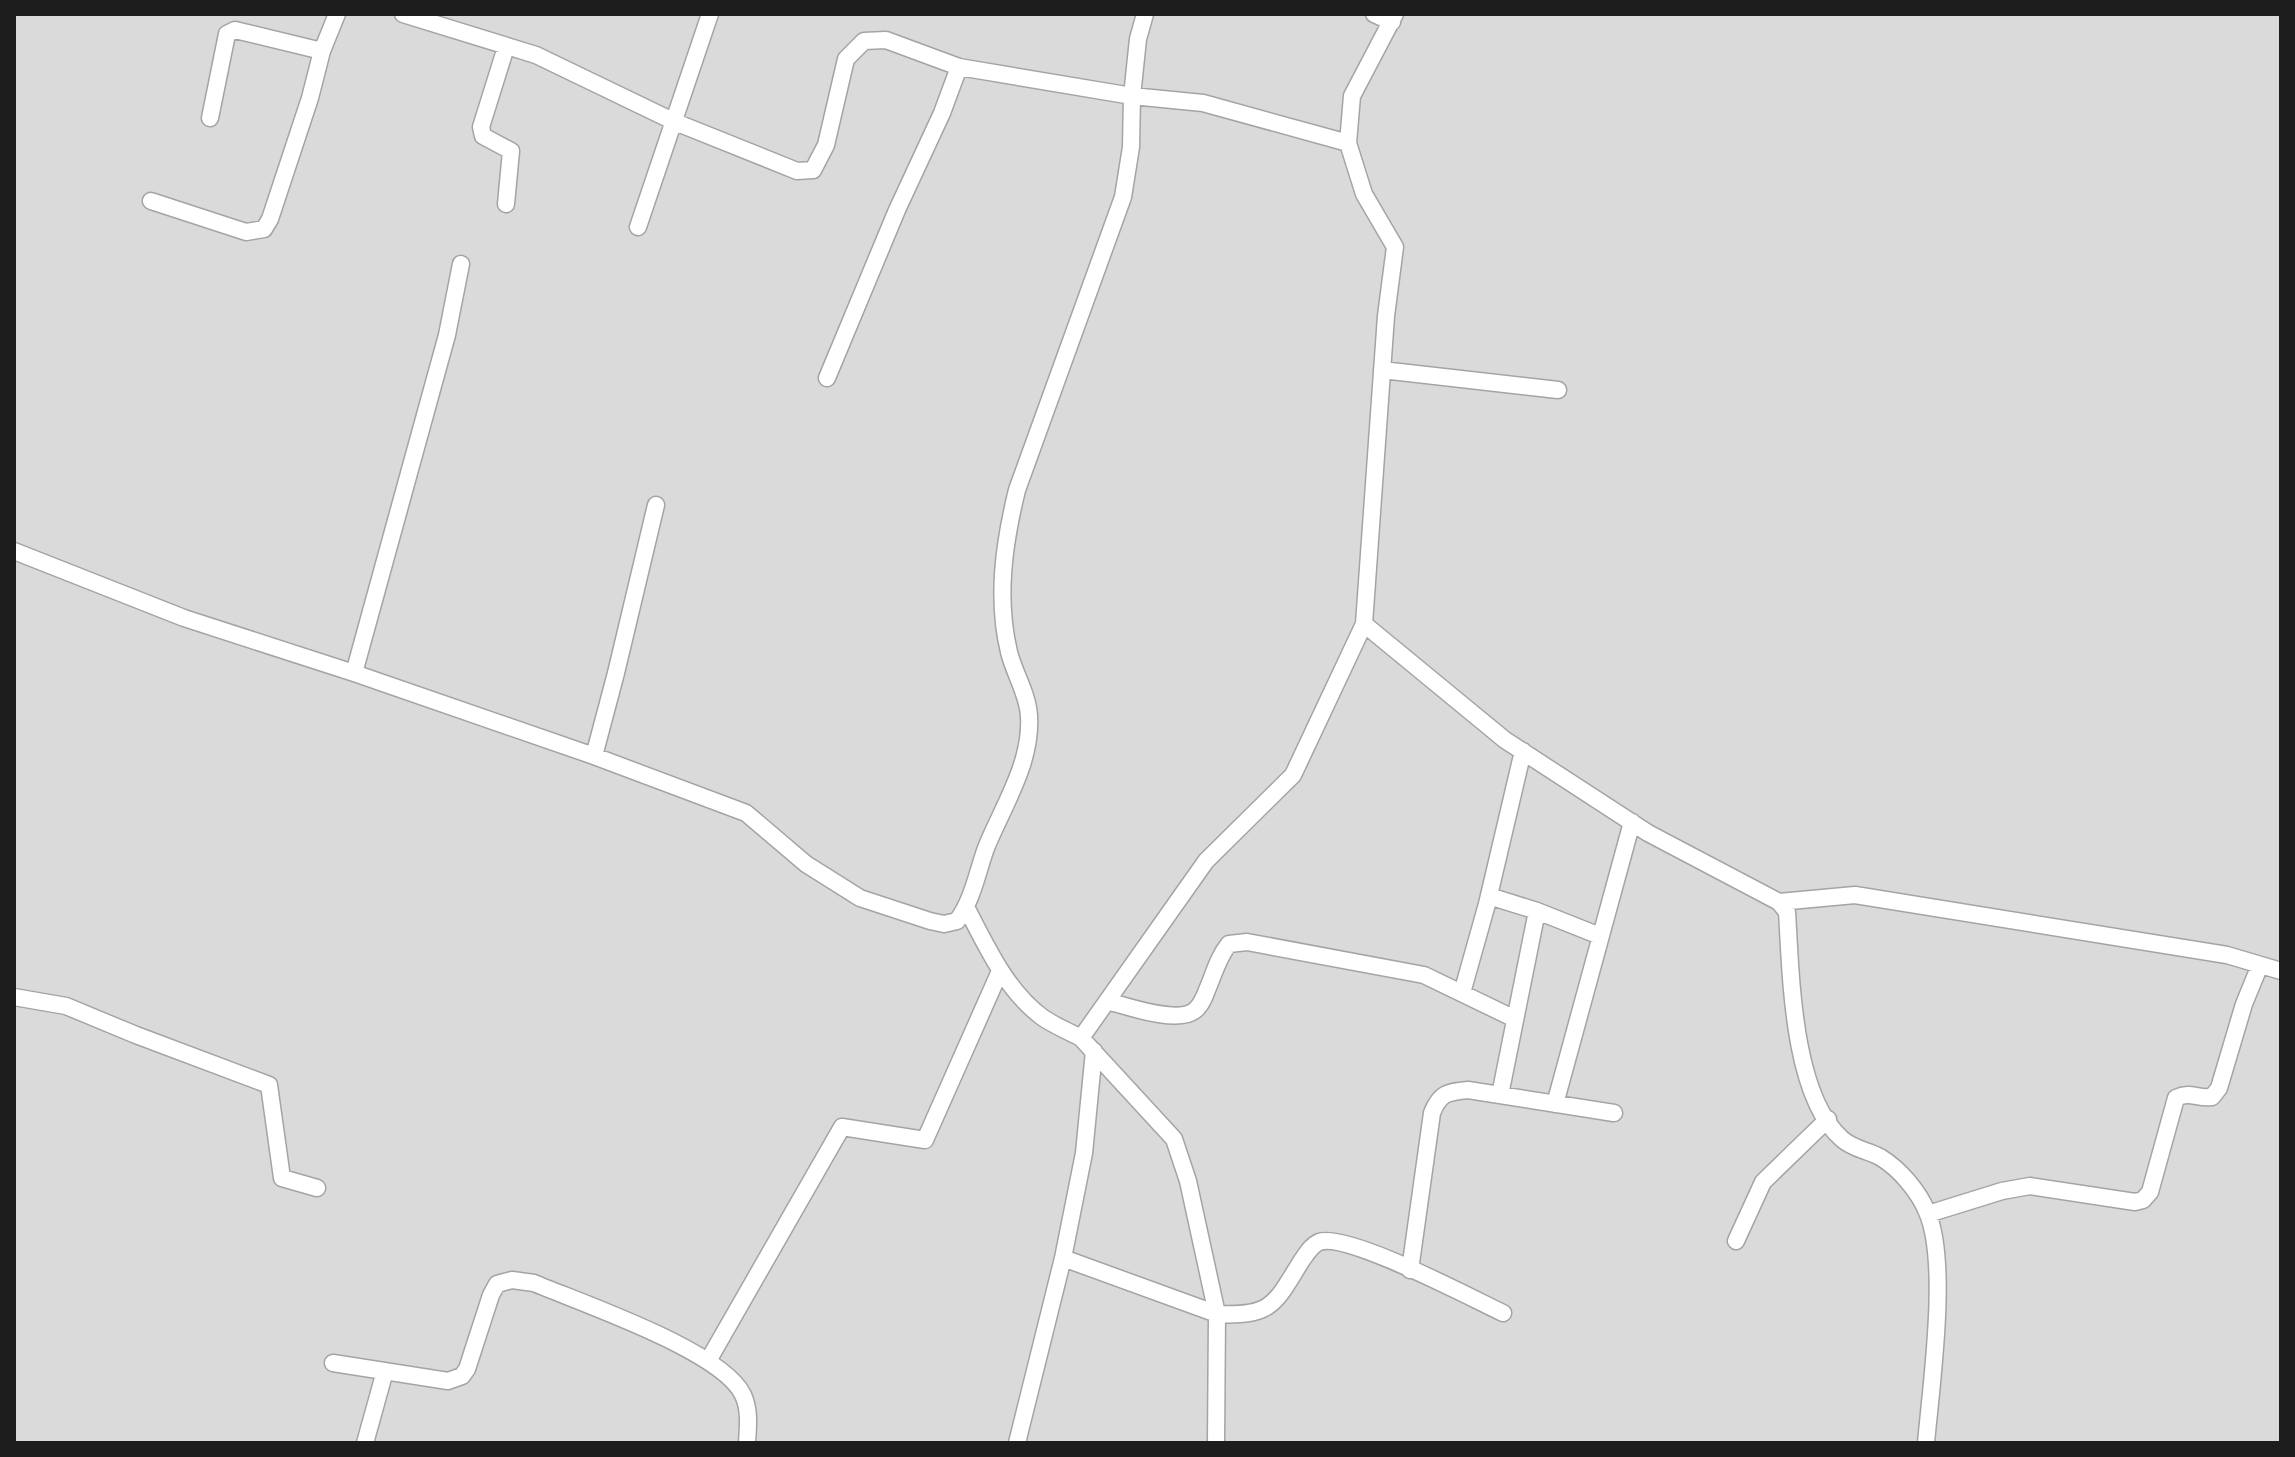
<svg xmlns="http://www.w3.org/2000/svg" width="2295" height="1457" font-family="'PT Sans',sans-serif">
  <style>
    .residential { fill: #dbdada }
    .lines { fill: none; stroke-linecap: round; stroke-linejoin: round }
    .minor-casing { stroke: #a4a4a4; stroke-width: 19 }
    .minor { stroke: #fff; stroke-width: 16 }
  </style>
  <rect width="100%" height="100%" fill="#eeebe3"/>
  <path class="residential" d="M14,14H2281V1443H14Z"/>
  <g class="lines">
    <g class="minor-casing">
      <path id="minor" d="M403,14L536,55L675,122L797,171L813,170L826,145L846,59L864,41L886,40L959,67L1132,96L1203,103L1348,143
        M1374,14L1392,22
        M506,47L481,127L483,136L511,151L506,204
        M210,118L227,34L235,30L322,51
        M151,201L246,232L264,229L270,219L310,98L322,51L337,14
        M638,227L710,14
        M1382,370L1558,390
        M827,378L897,210L942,113L959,67
        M14,551L184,618L354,673L594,756L746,813L806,864L860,898L930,921L944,924L957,921C973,899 977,873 986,848C1003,806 1032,763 1029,716C1028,694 1014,673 1009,652C996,598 1004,543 1017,490L1123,197L1131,147L1132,96L1138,39L1145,14
        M1364,624L1505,740L1648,833L1779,902L1787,912C1791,975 1792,1095 1842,1139C1853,1149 1867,1150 1880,1157C1900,1169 1919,1192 1927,1212C1949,1262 1931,1386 1926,1443
        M354,673L447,335L461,264
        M594,756L616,673L656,505
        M1489,896L1537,911L1600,936
        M1779,902L1855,895L2227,955L2281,971
        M967,909C987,947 1006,990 1042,1017C1053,1025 1068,1031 1081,1038
        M1462,993L1487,904L1523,751
        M14,997L66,1006L136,1035L269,1085L282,1178L317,1188
        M1107,1001C1126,1006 1177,1024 1194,1011C1200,1007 1205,996 1207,990C1214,974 1218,957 1229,944L1247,942L1424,975L1515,1019
        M1500,1095L1537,911
        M1555,1104L1632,822
        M1928,1214L2002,1191L2030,1186L2135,1202L2143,1200L2150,1192L2176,1098C2191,1091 2197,1099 2212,1097L2219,1088L2244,1004L2260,965
        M1736,1241L1763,1182L1828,1119
        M1063,1258L1217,1314C1273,1317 1275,1303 1302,1260C1307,1253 1312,1245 1319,1242C1347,1232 1471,1298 1503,1313
        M1410,1270L1432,1113C1440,1093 1447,1092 1468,1090L1614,1113
        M708,1361L842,1127L925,1140L1000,971
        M333,1363L448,1381L462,1376L467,1369L491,1295L497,1284L512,1280L534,1283C581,1303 723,1351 743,1395C750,1410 748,1426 747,1443
        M365,1443L385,1371
        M1017,1443L1063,1258L1084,1153L1094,1051
        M1216,1443L1217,1314L1188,1181L1174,1139L1081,1038L1206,861L1293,775L1364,624L1386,316L1395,247L1364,194L1348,143L1352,96L1395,14"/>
    </g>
    <use href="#minor" class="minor"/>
  </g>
  <rect width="2295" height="1457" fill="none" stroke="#1d1d1d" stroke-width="32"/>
</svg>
